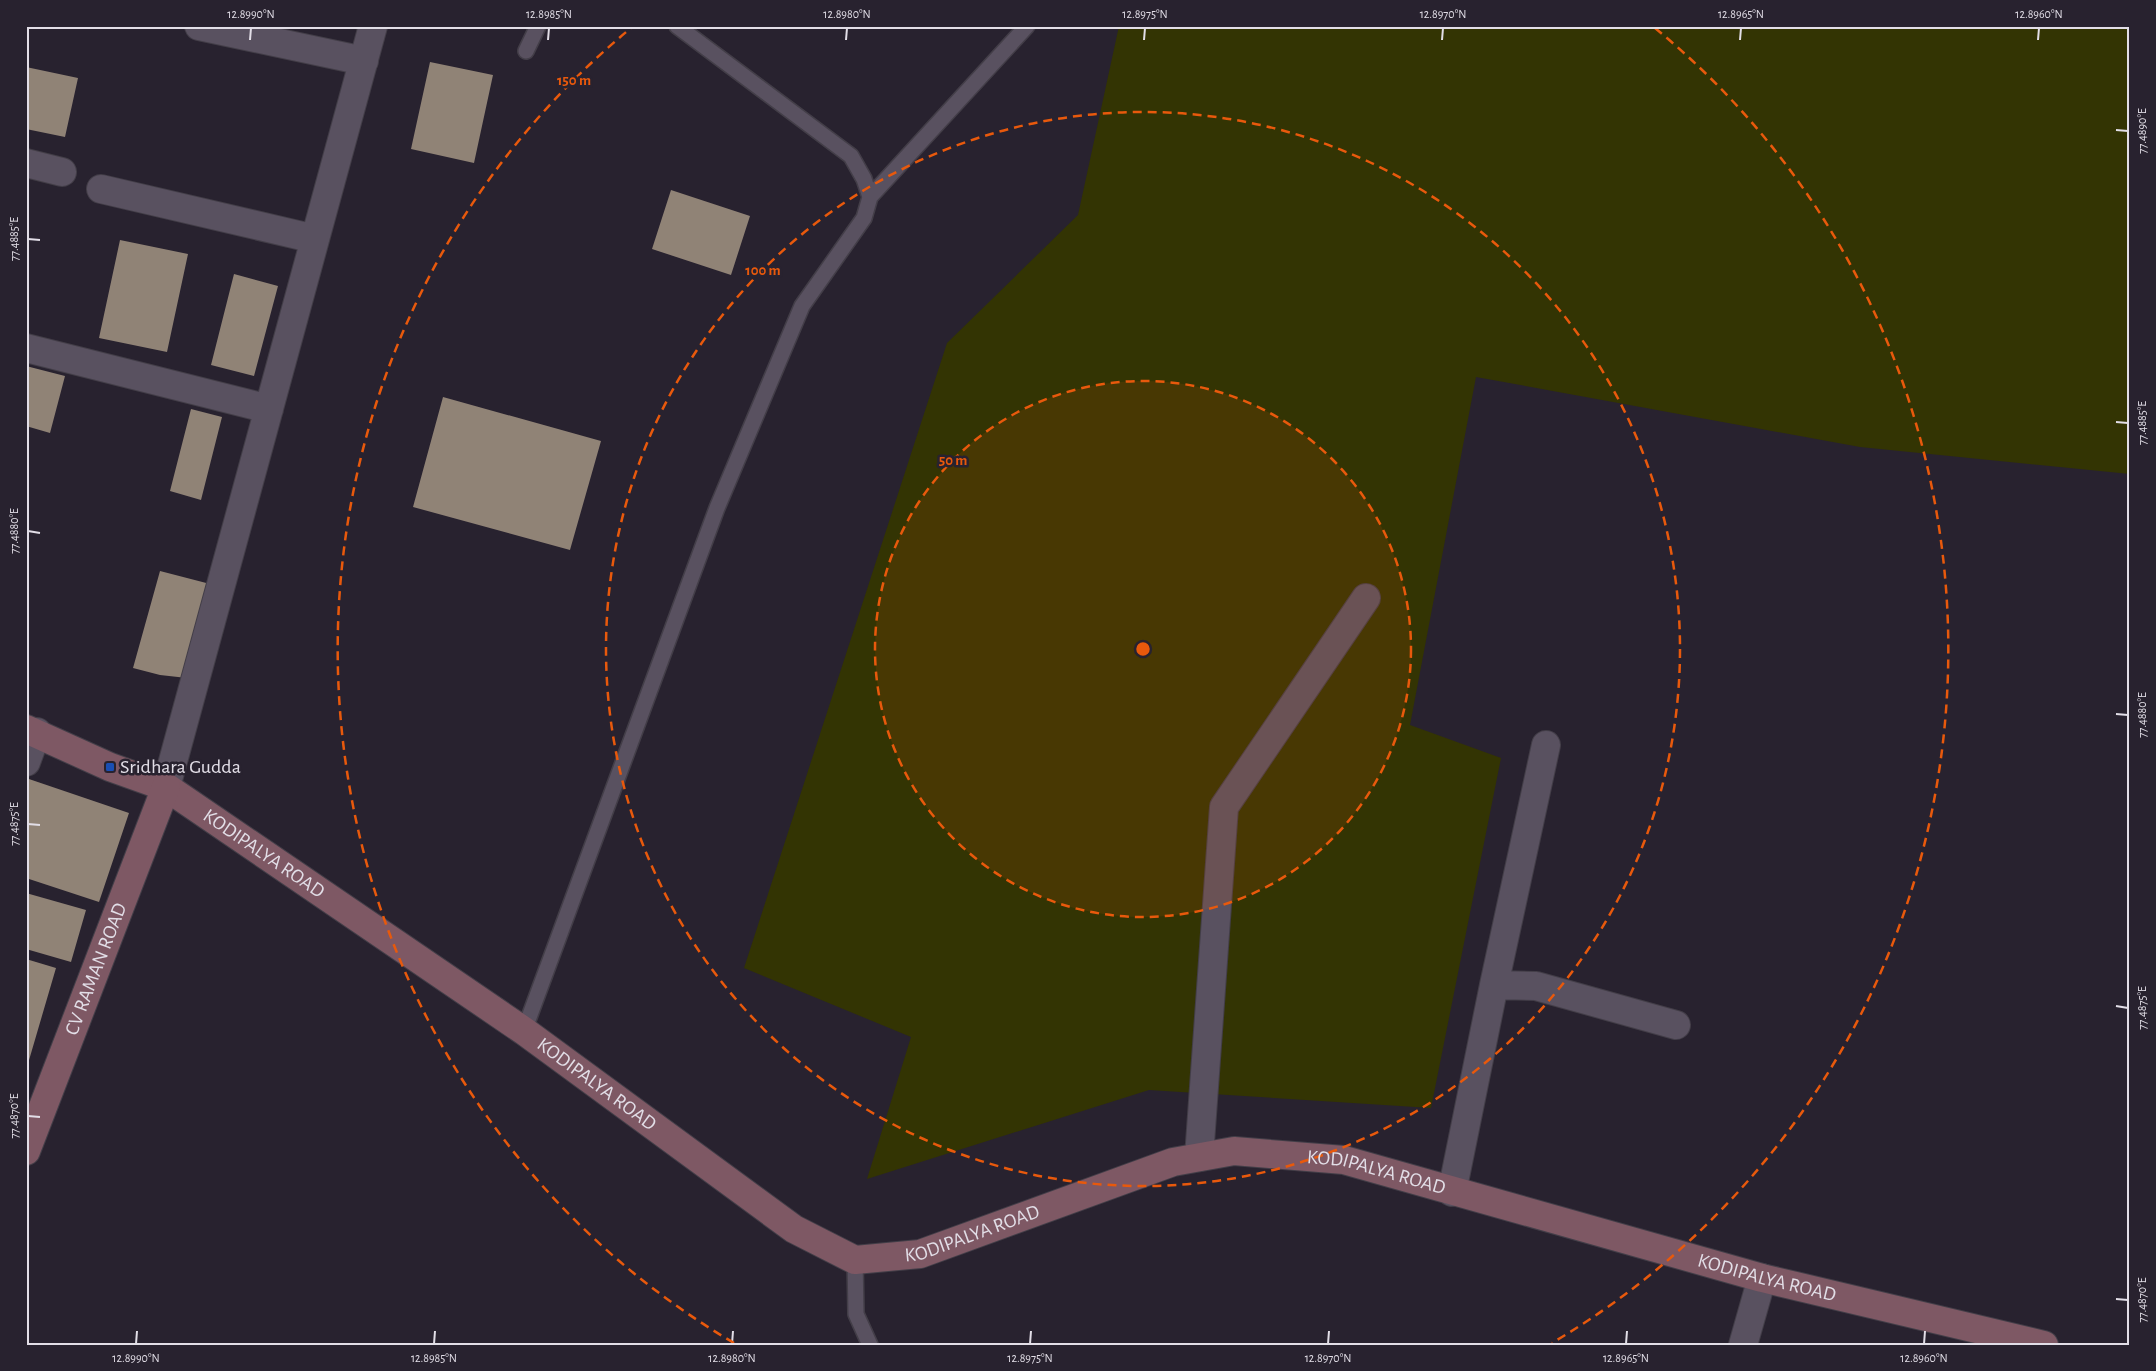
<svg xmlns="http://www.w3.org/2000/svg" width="2156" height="1371" font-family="'Alegreya Sans',sans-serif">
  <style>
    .green { fill: #333403 }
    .building { fill: #908376 }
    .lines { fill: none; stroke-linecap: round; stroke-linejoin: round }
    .lane-casing { stroke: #433e48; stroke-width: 18 }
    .street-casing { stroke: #433e48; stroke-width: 30 }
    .secondary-casing { stroke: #433e48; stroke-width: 30 }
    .lane { stroke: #595160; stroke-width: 15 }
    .street { stroke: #595160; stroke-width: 28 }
    .secondary { stroke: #7e5864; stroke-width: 28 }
    .ticks { fill: none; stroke: #e2dee7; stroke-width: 2 }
    .ring { fill: none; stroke: #e8590c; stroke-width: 2.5; stroke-dasharray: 9 6 }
    .transit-dot { fill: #1a4fb4; stroke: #28222f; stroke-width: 2 }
    .labels { text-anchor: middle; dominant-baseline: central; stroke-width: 5; stroke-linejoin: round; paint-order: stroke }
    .poi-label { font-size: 20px; fill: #e2dee7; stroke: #28222f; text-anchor: start }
    .street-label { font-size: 20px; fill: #e2dee7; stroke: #28222f }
    .centre { fill: #e8590c; stroke: #28222f; stroke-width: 2.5 }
    .ring-label { font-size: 15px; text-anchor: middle; font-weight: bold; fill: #e8590c; stroke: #28222f; stroke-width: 5; stroke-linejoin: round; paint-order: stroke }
    .neatline { fill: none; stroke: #e2dee7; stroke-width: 2 }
    .ticks-label { font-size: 12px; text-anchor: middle; fill: #e2dee7 }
  </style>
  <rect width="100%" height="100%" fill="#28222f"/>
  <path class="green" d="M1119,26H2130V474L1860,447L1476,377L1410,725L1501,758L1431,1108L1149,1090L867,1179L911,1037L744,968L947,343L1078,215Z"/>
  <path class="building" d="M430,62L493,75L474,163L411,149Z
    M26,67L78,78L65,137L26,129Z
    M671,190L750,216L731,275L652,249Z
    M120,240L188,254L167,352L99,338Z
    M234,274L278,286L254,376L211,365Z
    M26,366L65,376L50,433L26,426Z
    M443,397L601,441L570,550L413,507Z
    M191,409L222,417L201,500L170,491Z
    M160,571L214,585L187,678L160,675L133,668Z
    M26,778L129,813L99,902L26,878Z
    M26,893L86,910L71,962L26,949Z
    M26,959L56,968L27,1067H26Z"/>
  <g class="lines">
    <g class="lane-casing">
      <path id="lane" d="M526,51L538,26
        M870,197L1027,26
        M524,1031L717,508L802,306L864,218L870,197L864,179L851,156L677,26
        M855,1260L856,1314L870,1345"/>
    </g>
    <g class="street-casing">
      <path id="street" d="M199,26L364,61
        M26,163L62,172
        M101,189L315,239
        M26,348L269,409
        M26,762L37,732
        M166,787L373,26
        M1494,985L1546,745
        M1199,1157L1224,807L1366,598
        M1452,1192L1494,985L1536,986L1676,1025
        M1743,1345L1762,1278"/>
    </g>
    <g class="secondary-casing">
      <g id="secondary">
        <path id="s1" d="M26,729L110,767L166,787L524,1031L794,1229L855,1260L920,1254L1173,1162L1234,1151L1344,1160L1762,1278L2044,1345"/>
        <path id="s2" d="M26,1151L166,787"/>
      </g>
    </g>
    <use href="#lane" class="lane"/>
    <use href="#street" class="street"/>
    <use href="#secondary" class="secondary"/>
  </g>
  <path class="ticks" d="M250,40L251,28M548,40L549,28M846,40L847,28M1144,40L1145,28M1442,40L1443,28M1740,40L1741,28M2038,40L2039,28M2116,130L2128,131M28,239L40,240M2116,422L2128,423M28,531L40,533M2116,714L2128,715M28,824L40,825M2116,1006L2128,1008M28,1116L40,1117M2116,1299L2128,1300M136,1344L137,1331M434,1344L435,1331M732,1344L733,1331M1030,1344L1031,1331M1328,1344L1329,1331M1626,1344L1627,1331M1924,1344L1925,1331"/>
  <circle cx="1143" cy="649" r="268" fill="#e8590c" fill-opacity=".12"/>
  <g class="ring">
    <circle cx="1143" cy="649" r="268"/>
    <circle cx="1143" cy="649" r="537"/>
    <path d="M734 1343A805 805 0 0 1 631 28M1655 28A805 805 0 0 1 1552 1343"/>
  </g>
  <rect class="transit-dot" x="105" y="762" width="10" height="10" rx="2.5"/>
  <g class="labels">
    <g class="poi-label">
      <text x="120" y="767">Sridhara Gudda</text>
    </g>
    <g class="street-label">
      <text stroke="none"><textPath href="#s1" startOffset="270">KODIPALYA ROAD</textPath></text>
      <text stroke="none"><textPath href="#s2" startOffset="195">CV RAMAN ROAD</textPath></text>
      <text stroke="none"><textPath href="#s1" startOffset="675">KODIPALYA ROAD</textPath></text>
      <text stroke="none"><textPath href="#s1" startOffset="1529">KODIPALYA ROAD</textPath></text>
      <text stroke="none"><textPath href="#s1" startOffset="1109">KODIPALYA ROAD</textPath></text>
      <text stroke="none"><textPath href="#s1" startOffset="1934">KODIPALYA ROAD</textPath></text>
    </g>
  </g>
  <circle cx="1143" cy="649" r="8" class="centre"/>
  <g class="ring-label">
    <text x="574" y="85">150 m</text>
    <text x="763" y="275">100 m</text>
    <text x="953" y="465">50 m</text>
  </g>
  <rect width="2156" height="1371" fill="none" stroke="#28222f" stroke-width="55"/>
  <rect x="28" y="28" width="2100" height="1316" class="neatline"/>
  <g class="ticks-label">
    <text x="251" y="18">12.8990°N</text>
    <text x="549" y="18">12.8985°N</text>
    <text x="847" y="18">12.8980°N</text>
    <text x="1145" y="18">12.8975°N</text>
    <text x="1443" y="18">12.8970°N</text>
    <text x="1741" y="18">12.8965°N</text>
    <text x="2039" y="18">12.8960°N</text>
    <text transform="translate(2142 131) rotate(-90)" y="4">77.4890°E</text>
    <text transform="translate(14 239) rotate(-90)" y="4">77.4885°E</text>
    <text transform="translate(2142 423) rotate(-90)" y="4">77.4885°E</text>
    <text transform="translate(14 531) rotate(-90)" y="4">77.4880°E</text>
    <text transform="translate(2142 715) rotate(-90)" y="4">77.4880°E</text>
    <text transform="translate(14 824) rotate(-90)" y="4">77.4875°E</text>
    <text transform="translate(2142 1008) rotate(-90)" y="4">77.4875°E</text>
    <text transform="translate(14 1116) rotate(-90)" y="4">77.4870°E</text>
    <text transform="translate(2142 1300) rotate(-90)" y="4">77.4870°E</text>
    <text x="136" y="1362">12.8990°N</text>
    <text x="434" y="1362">12.8985°N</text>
    <text x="732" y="1362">12.8980°N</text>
    <text x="1030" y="1362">12.8975°N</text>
    <text x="1328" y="1362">12.8970°N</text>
    <text x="1626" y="1362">12.8965°N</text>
    <text x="1924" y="1362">12.8960°N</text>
  </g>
</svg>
